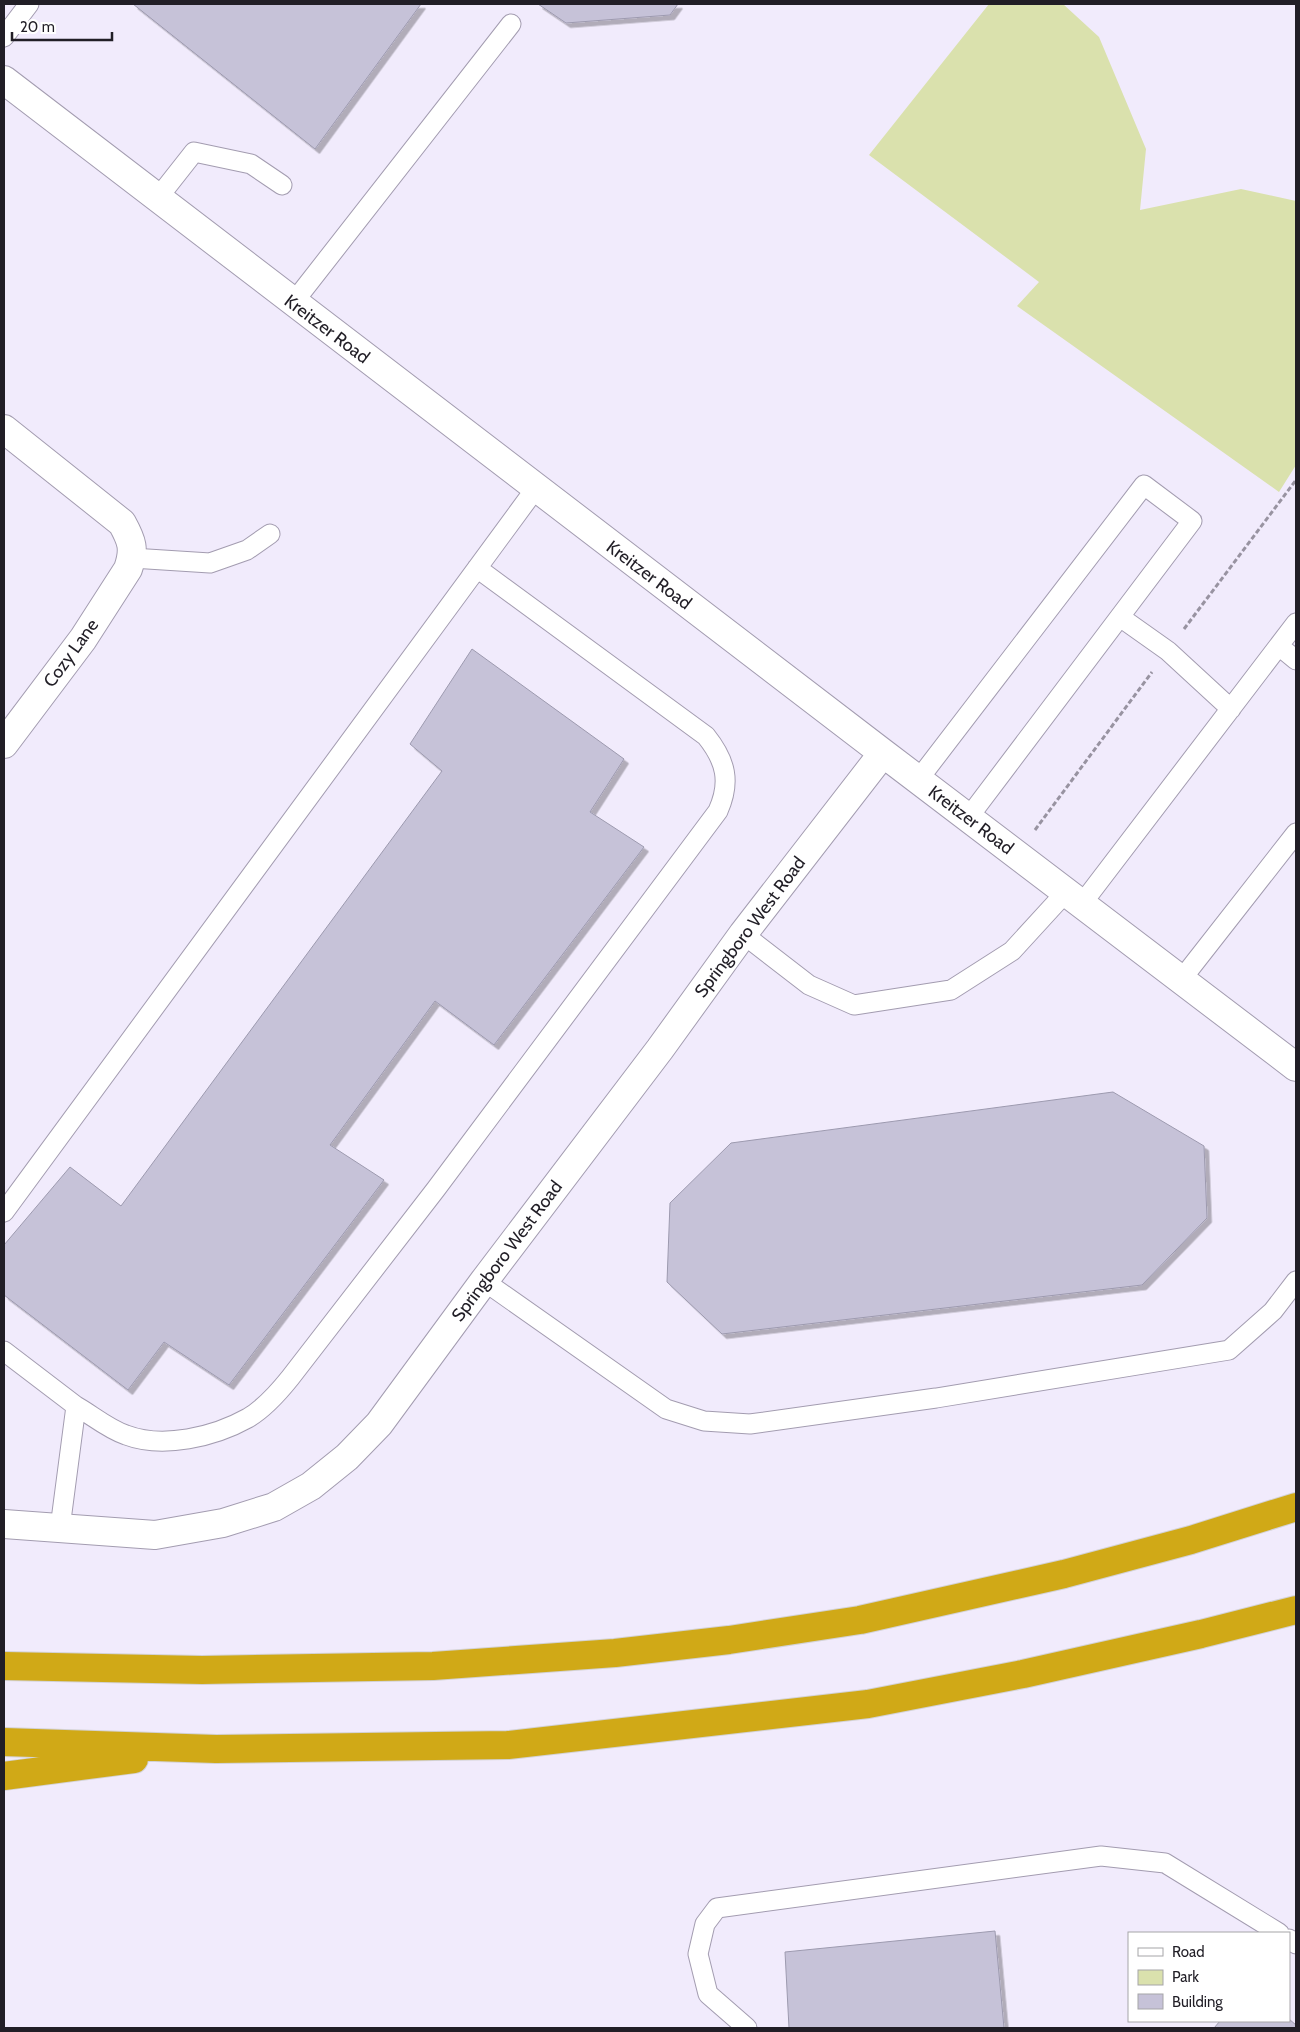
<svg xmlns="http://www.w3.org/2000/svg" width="1300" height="2032" font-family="Cabin,sans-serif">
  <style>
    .green { fill: #dae1ad }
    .building { fill: #c6c2d8; stroke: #9d9aaf; filter: url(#shadow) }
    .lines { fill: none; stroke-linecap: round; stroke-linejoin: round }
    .service-casing { stroke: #a39cb0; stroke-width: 21 }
    .minor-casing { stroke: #a39cb0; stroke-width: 30 }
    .motorway-casing { stroke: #d3d2d4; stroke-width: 30 }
    .path { stroke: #9893a1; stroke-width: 3; stroke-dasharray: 5 2.5; stroke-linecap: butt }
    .service { stroke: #fff; stroke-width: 19 }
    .minor { stroke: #fff; stroke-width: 28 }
    .motorway { stroke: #d0a917; stroke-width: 28 }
    .labels { text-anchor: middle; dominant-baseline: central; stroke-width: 5; stroke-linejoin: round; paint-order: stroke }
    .street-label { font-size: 18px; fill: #211e26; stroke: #fff }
  </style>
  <defs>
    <filter id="shadow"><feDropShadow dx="4.5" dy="4.5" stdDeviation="0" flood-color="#0004"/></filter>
  </defs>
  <rect width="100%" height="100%" fill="#f1ebfc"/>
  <path class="green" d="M989,4H1063L1099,37L1146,149L1140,210L1241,189L1296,201V465L1279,492L1017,306L1039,282L869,155Z"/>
  <path class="building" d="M133,4H421L315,149Z
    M538,4H678L670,15L566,23Z
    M472,649L624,759L590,812L644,847L494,1045L435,1001L330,1145L384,1180L229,1385L164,1342L128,1390L4,1295V1245L70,1167L121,1206L442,771L410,744Z
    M1113,1092L1204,1146L1207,1218L1142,1285L722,1334L667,1282L670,1203L731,1143Z
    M995,1931L1004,2028H789L785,1952Z
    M1289,2019L1296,2025V2028H1214L1220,2021H1289Z"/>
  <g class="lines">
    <g class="service-casing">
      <path id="service" d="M4,37L29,4
        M157,199L194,152L251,164L282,185
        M293,303L511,24
        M132,558L210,563L247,550L270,534
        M1120,617L1168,651L1231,709
        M1279,646L1296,660
        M918,780L1144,485L1192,521L968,818
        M1081,905L1296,623
        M743,934L809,985L854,1005L951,990L1012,951L1066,892
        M1181,980L1296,833
        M4,1212L536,488
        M484,1281L666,1409L704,1421L750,1424L936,1398L1229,1350L1273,1311L1296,1281
        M4,1351L76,1406L60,1528
        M76,1406C92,1415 108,1429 126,1435C163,1449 214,1437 248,1418C265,1408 278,1393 290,1378L436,1189L718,811C731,782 726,761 706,736L477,568
        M1289,1939L1296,1944
        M747,2028L708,1994L698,1954L705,1924L717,1908L1101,1856L1165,1863L1279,1933"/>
    </g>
    <g class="minor-casing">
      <path id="minor" d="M4,80L883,753L1296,1067
        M4,429L122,523C132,541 135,549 128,569L83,639L4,744
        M4,1524L155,1535L223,1523L274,1507L311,1486L347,1457L379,1424L484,1281L660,1049L743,934L883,753"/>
    </g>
    <g class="motorway-casing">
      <path id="motorway" d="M4,1666L202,1670L433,1666L615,1653L729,1640L860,1620L1064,1574L1191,1540L1296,1507
        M4,1742L216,1749L508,1745L868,1704L1023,1674L1201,1634L1296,1610
        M4,1776L134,1759"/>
    </g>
    <path class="path" d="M1184,629L1296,480
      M1035,830L1152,672"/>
    <use href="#service" class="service"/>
    <use href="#minor" class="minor"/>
    <use href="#motorway" class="motorway"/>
  </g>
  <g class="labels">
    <g class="street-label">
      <text transform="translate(327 329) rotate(37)">Kreitzer Road</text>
      <text transform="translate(649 575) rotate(37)">Kreitzer Road</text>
      <text transform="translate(71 653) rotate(-54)">Cozy Lane</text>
      <text transform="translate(971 820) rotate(37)">Kreitzer Road</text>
      <text transform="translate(750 927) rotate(-53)">Springboro West Road</text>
      <text transform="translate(507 1251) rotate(-53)">Springboro West Road</text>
    </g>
  </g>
  <rect width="1300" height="2032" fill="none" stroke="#211e26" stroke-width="10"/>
  <rect x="1128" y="1932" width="162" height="90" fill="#ffffff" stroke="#a6a5a8"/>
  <rect x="1138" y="1948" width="25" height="8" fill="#ffffff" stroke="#a6a5a8"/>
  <text x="1172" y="1957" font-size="15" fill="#211e26">Road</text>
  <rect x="1138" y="1970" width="25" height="15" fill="#dae1ad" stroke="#a6a5a8"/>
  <text x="1172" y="1982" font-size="15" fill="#211e26">Park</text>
  <rect x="1138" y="1994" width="25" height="15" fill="#c6c2d8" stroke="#a6a5a8"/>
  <text x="1172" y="2007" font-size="15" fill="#211e26">Building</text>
  <path d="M12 32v8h100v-8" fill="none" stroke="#211e26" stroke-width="2.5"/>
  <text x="20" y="32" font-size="15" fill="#211e26" stroke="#ffffff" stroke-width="4" paint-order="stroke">20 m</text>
</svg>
